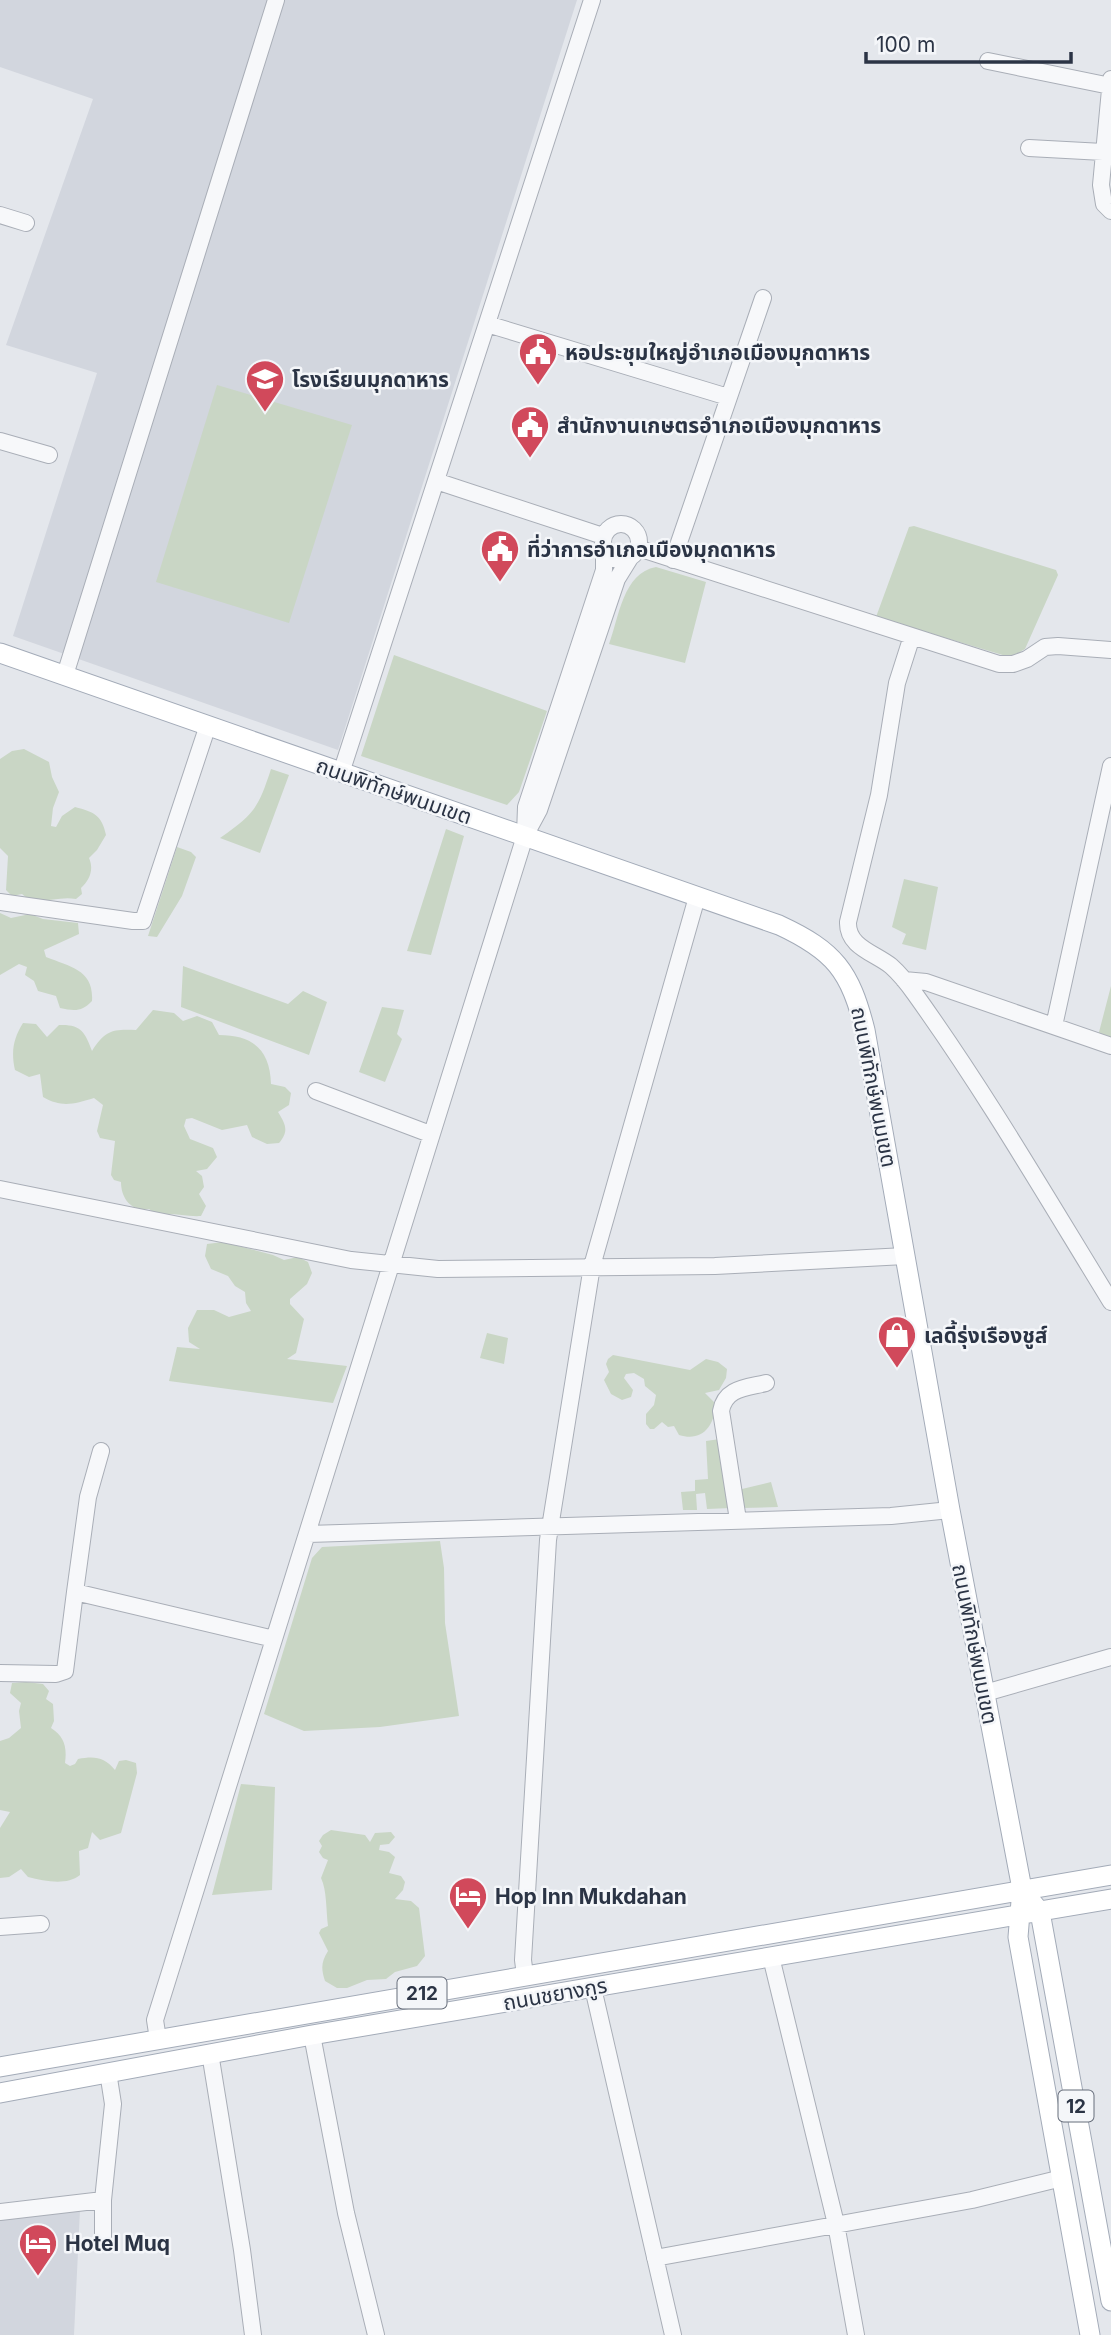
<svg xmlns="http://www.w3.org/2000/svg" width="1111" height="2335" font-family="Inter,'Noto Sans Thai',sans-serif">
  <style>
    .built { fill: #d2d6de }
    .green { fill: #c9d6c5 }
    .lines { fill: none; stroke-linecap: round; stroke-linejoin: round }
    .minor-casing { stroke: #a9aeb7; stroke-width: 18 }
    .major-casing { stroke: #a3abb8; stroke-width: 21 }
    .minor { stroke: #f7f8fa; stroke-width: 16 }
    .major { stroke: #fff; stroke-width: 19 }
    .labels { text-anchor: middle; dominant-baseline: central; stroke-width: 5; stroke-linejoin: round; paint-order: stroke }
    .shield { fill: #f4f6f9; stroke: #676e7b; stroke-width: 2 }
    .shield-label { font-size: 19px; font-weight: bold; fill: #2b3445 }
    .poi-label { font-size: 21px; font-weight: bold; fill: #2b3445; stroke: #f4f6f9; text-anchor: start }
    .street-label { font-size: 21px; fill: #2b3445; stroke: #f4f6f9 }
  </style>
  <rect width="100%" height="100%" fill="#e4e7ec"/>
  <path class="built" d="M0,0H577L338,750L13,636L97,373L6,345L93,99L0,67Z
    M80,2210L74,2335H0V2220Z"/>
  <path class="green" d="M217,385L352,425L289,623L156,582Z
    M914,526L1056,570L1058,575L1025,649L1013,656H1006L876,617L909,527Z
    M656,567L706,582L685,663L609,644C619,617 623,573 656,567Z
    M394,655L547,711L519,792L507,805L361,756Z
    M24,749L49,762L52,777L59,792L53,808L51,826L56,827L62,816L75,807C94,812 102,815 106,835L97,850L89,858C94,869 90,880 81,888L82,894L76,899C56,895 37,908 22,894L12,896L6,890L8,856L0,848V759L12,751Z
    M271,769L289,775L260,853L220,838C254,814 258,809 271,769Z
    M446,829L464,836L431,955L407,951Z
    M177,847L191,852L196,857L182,896L157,937L148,936Z
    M904,879L938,887L926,950L902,944L906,934L892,927Z
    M0,913L11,918L30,914L43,919L78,923L79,934L44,950L46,957C71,967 94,970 92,1001C82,1012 74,1011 60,1008L56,996L38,991L34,981L25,975L27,967L19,964L0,975Z
    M183,966L288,1004L303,991L327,1002L309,1055L181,1007Z
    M1111,986V1040L1098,1036Z
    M382,1007L404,1010L397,1034L402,1039L385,1082L359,1072Z
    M153,1010L174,1013L183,1021L197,1016L212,1022L219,1035C253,1035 270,1050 271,1084L285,1087L291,1093L289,1105L278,1112C286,1125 289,1131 279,1143L267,1144L252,1137L247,1125L222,1130L192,1118L186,1119L184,1126L190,1139L213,1148L217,1157L207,1169L196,1171L202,1176L204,1187L199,1194L206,1206L201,1216C186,1217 171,1212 157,1215L149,1209C131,1212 121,1198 121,1182L114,1180L111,1175L115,1141L100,1138L97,1131L103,1105L94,1098C74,1104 62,1108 43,1097L40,1074L29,1077L15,1070C11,1052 13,1039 23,1023L36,1024L47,1037L59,1025C81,1024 85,1032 92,1051C105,1030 113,1029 136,1030Z
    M223,1242L273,1255L284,1260L298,1257L308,1262L312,1273L307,1284L290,1299V1304L304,1319L296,1353L287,1359L347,1366L333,1403L169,1381L177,1347L200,1349L189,1342L188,1328L197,1310H214L229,1317L251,1311L246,1303L245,1292L235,1286L228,1276L211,1269L205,1256L207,1244Z
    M487,1333L508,1338L504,1364L480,1358Z
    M613,1355L690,1370L706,1359L718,1362L727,1369L726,1378L719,1390L705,1393L716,1404C714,1427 702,1442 679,1435L674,1426L668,1427L662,1422L654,1429H650L646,1424V1414L654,1405L656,1395L645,1386L644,1379L634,1373L626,1374L624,1378L633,1390L631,1397L622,1400L611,1394L604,1380L609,1372L606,1364L608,1359Z
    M720,1439L731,1508L707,1509L705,1493L696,1494L697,1510H683L681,1492L695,1491V1480L708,1479L706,1441Z
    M735,1461L742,1489L771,1482L778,1507L742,1508Z
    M440,1541L444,1568L445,1623L459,1716L380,1727L304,1731L264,1714L312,1558L322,1547Z
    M26,1682L43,1684L49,1691L46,1699L53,1704L54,1721L51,1728C65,1737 67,1748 65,1763L70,1766L75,1764L78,1759C95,1756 104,1757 115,1770L119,1761L126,1760L136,1763L137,1773L121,1833L100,1840L92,1832L88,1848L79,1851L80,1875C66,1886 45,1881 28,1877L21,1869L9,1877L0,1878V1828L10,1812L0,1810V1741L9,1738L21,1728L19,1711L21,1703L10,1693L12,1683Z
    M241,1784L275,1787L272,1890L212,1895Z
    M331,1830L365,1835L370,1842L375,1833L391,1832L395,1837L389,1844L380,1845L379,1850L389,1852L395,1857L389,1873L401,1876L405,1882L403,1890L395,1899L411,1901L419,1908L425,1956L417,1966L395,1972L386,1979L367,1980L347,1988H337L325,1981C321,1969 321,1962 328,1951L319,1933L321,1929L328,1926C326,1911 327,1890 321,1878L328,1860L323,1858L319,1852L322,1846L319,1841L323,1835Z"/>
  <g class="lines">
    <g class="minor-casing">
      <path id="minor" d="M988,61L1110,86
        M1111,79L1101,185L1104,204L1111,211
        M1029,148L1103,152
        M0,215L26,223
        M487,324L728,397
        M0,441L49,455
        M436,481L603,536
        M603 542a18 18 0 1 1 36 0a18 18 0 1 1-36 0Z
        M638,548L999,664H1013L1027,659L1045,647L1058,646L1111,650
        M673,560L763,298
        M912,636L897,683L879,795L848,922C847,947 875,953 891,966C900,974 908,984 915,994C986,1093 1047,1198 1111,1302
        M65,675L276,0
        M341,773L592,0
        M525,834L526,807L604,570V548
        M0,902L133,921H143L208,725
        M904,980L926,982L1111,1046
        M1054,1026L1111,766
        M316,1091L430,1134
        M0,1189L351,1260L438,1269L715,1266L905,1256
        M101,1451L88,1497L75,1592L274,1639
        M738,1520L721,1411C725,1388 746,1388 766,1383
        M308,1534L891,1516L950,1510
        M0,1673L56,1674L65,1671L75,1592
        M985,1693L1111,1657
        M0,1927L41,1924
        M771,1957L836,2224L856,2335
        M525,1975L523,1960L548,1540L592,1266L697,897
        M593,1988L673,2335
        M312,2035L346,2213L376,2335
        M158,2039L155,2020L525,836L539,810L617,579L630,558
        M210,2053L242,2250L253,2335
        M0,2212L103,2200
        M103,2241V2200L113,2104L108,2072
        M655,2258L972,2200L1062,2178"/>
    </g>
    <g class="major-casing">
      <path id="major" d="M0,653L779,925C835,951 850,971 865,1030L950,1510L1022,1889L1018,1937L1090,2335
        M1032,1902L1040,1912L1111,2301
        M0,2067L1111,1875
        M0,2093L312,2035L1111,1899"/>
    </g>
    <use href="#minor" class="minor"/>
    <use href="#major" class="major"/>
  </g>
  <defs>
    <g id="civic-pin" transform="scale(2.0125)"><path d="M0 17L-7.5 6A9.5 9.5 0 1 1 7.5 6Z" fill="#d1495b" stroke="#f4f6f9"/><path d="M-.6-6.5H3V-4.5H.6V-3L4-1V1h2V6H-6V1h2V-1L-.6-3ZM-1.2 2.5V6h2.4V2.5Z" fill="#fff"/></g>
    <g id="school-pin" transform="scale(2.0125)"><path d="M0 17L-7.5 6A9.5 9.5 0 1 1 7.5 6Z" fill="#d1495b" stroke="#f4f6f9"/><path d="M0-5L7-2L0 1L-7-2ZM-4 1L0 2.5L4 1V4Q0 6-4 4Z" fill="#fff"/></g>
    <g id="shop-pin" transform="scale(2.0125)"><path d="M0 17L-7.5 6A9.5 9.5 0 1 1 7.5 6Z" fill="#d1495b" stroke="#f4f6f9"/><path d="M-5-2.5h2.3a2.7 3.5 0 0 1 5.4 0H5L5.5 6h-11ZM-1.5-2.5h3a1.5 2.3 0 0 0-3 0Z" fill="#fff"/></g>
    <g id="hotel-pin" transform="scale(2.0125)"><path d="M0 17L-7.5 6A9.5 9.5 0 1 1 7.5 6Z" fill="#d1495b" stroke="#f4f6f9"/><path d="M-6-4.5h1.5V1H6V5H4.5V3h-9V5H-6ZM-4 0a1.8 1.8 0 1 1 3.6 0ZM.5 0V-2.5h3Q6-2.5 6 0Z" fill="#fff"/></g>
  </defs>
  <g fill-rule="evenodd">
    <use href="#civic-pin" x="538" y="352"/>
    <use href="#school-pin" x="265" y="379"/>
    <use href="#civic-pin" x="530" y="425"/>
    <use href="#civic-pin" x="500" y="549"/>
    <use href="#shop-pin" x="897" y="1335"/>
    <use href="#hotel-pin" x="468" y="1896"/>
    <use href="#hotel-pin" x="38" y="2243"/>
  </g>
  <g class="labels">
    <g class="shield">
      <rect x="397.5" y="1977.5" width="49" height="31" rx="5"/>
      <rect x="1058.5" y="2090.5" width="35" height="31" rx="5"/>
    </g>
    <g class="shield-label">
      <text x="422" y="1993">212</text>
      <text x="1076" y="2106">12</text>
    </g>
    <g class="poi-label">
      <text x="565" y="352">หอประชุมใหญ่อำเภอเมืองมุกดาหาร</text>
      <text x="292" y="379">โรงเรียนมุกดาหาร</text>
      <text x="557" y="425">สำนักงานเกษตรอำเภอเมืองมุกดาหาร</text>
      <text x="527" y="549">ที่ว่าการอำเภอเมืองมุกดาหาร</text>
      <text x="924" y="1335">เลดี้รุ่งเรืองชูส์</text>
      <text x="495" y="1896">Hop Inn Mukdahan</text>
      <text x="65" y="2243">Hotel Muq</text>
    </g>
    <g class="street-label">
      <text transform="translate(394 791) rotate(19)">ถนนพิทักษ์พนมเขต</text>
      <text transform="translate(874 1087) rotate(79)">ถนนพิทักษ์พนมเขต</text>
      <text transform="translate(975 1644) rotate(79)">ถนนพิทักษ์พนมเขต</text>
      <text transform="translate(555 1994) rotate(-10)">ถนนชยางกูร</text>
    </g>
  </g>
  <path d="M866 52v10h205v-10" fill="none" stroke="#2b3445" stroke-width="3.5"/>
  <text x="876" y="52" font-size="21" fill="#2b3445" stroke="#f4f6f9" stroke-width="5" paint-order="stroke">100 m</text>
</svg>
